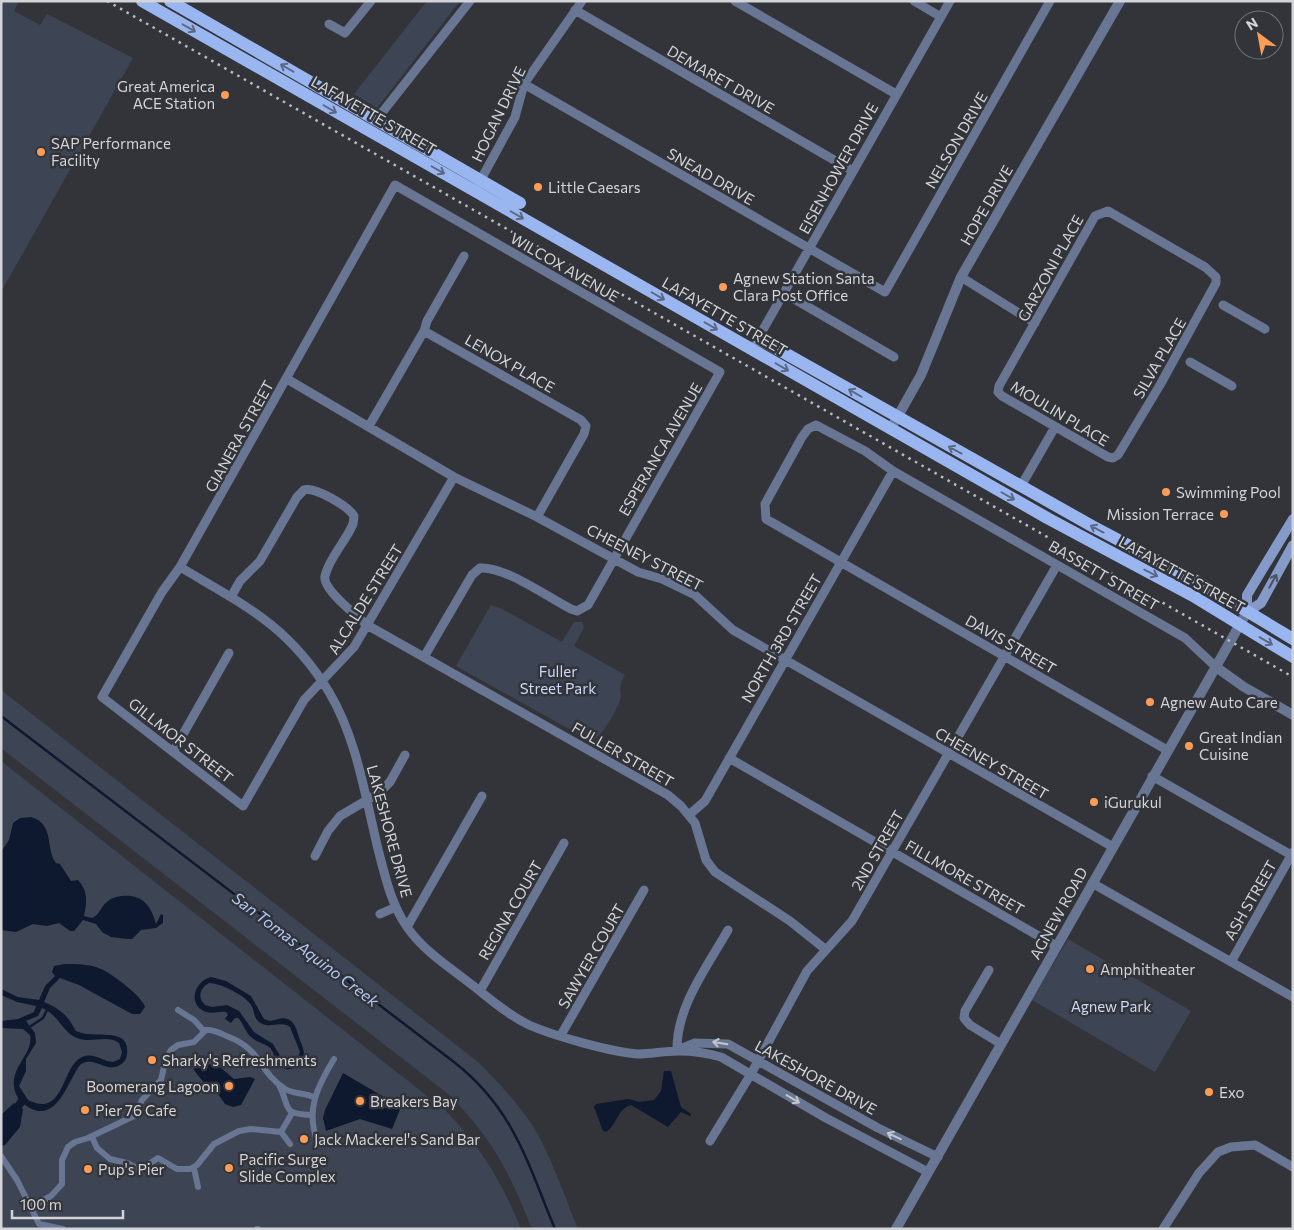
<svg xmlns="http://www.w3.org/2000/svg" width="1294" height="1230" font-family="Commissioner,sans-serif">
  <style>
    .green { fill: #3d4555 }
    .water { fill: #0e182f; fill-rule: evenodd }
    .lines { fill: none; stroke-linecap: round; stroke-linejoin: round }
    .stream { stroke: #0e182f; stroke-width: 2.5 }
    .canal { stroke: #0e182f; stroke-width: 8 }
    .pedestrian { stroke: #687693; stroke-width: 6 }
    .minor { stroke: #687693; stroke-width: 9 }
    .tertiary { stroke: #687693; stroke-width: 10 }
    .secondary { stroke: #849ac8; stroke-width: 10 }
    .primary { stroke: #9ab6f1; stroke-width: 12 }
    .rail { stroke: #babcbf; stroke-width: 2.5; stroke-dasharray: 2.5 5; stroke-linecap: butt }
    .oneway { stroke: #5c6883 }
    .oneway2 { stroke: #4b5364 }
    .oneway3 { stroke: #c2c6cd }
    .poi-dot { fill: #fd9c57; stroke: #323439; stroke-width: 2 }
    .labels { text-anchor: middle; dominant-baseline: central; stroke-width: 5; stroke-linejoin: round; paint-order: stroke }
    .street-label { font-size: 15px; fill: #d2d4d7; stroke: #323439 }
    .poi-label { font-size: 15px; fill: #d2d4d7; stroke: #323439; text-anchor: start }
    .park-label { font-size: 15px; fill: #c9d9f7; stroke: #323439 }
    .water-label { font-size: 16px; font-style: italic; fill: #b0c9fb; stroke: #323439 }
  </style>
  <rect width="100%" height="100%" fill="#323439"/>
  <path class="green" d="M1,1H19L14,11L40,25L47,14L133,58L1,292Z
    M427,1H460L377,108L354,94Z
    M491,605L502,609L562,642L574,622H582L584,628L574,646L625,675C616,690 623,690 620,700C617,710 600,740 591,741L456,666Z
    M1,690L478,1062C498,1082 517,1102 533,1126C552,1158 564,1195 578,1229H532C508,1169 493,1139 447,1093L1,748Z
    M1,761L445,1110C480,1145 503,1184 521,1229H1Z
    M1068,939L1191,1011L1155,1072L1032,1000Z"/>
  <path class="water" d="M31,817C55,824 45,848 56,863L60,864L71,881L78,880C88,891 87,901 84,916L92,918C100,915 100,907 107,902C111,898 116,897 121,896C142,894 151,905 156,924L161,914L163,915V923L156,928L141,930L132,939H127L111,937L102,932L96,924L83,920L74,931H70L59,923L47,926L33,924L16,932L1,930V852L9,840L13,823L20,818Z
    M65,964C77,964 90,964 101,969C110,972 144,998 145,1007L140,1014H132L79,985L60,978L50,988L44,1002C60,1009 68,1015 75,1030C89,1041 131,1024 127,1054C127,1059 123,1064 118,1066C105,1072 95,1056 81,1064C67,1080 56,1133 20,1101C0,1072 35,1056 30,1035L23,1029L1,1028V1021L18,1019L34,1012L36,1006L17,1002L1,995V989L18,997L39,1000L45,986L55,976L52,972L54,966ZM42,1008C58,1014 62,1032 77,1038C91,1044 107,1034 119,1043L122,1052L120,1059L113,1062C101,1061 94,1052 82,1057C61,1066 65,1119 28,1100L19,1086L26,1071V1059L36,1043L35,1033L26,1021L38,1016Z
    M211,977L226,981L251,996L264,1019L270,1021L283,1018C296,1020 296,1029 300,1040C304,1050 309,1063 294,1068C278,1074 277,1058 271,1049C266,1043 257,1043 251,1037C245,1032 244,1024 238,1018H235L231,1023L225,1019L228,1015L226,1012C219,1011 213,1014 206,1012C187,1005 194,981 211,977ZM209,983C220,983 245,995 251,1005C255,1011 253,1017 259,1022C269,1030 279,1020 290,1027L300,1052L297,1060L288,1063L283,1061L273,1044L254,1032L239,1011L227,1005L212,1007L205,1005C197,997 200,988 209,983Z
    M210,1064L221,1068L234,1079L250,1077L255,1079L241,1105L233,1107L225,1104L216,1091L205,1084L193,1069Z
    M664,1071H671L681,1107L691,1114L690,1116L681,1112L668,1127L631,1105C617,1109 617,1125 606,1132L603,1131L594,1107L596,1104L628,1099L640,1102L654,1100L661,1091Z
    M343,1073L401,1107L392,1129L360,1119L326,1131L323,1118L325,1110Z
    M14,1103L23,1109L20,1127L5,1145L1,1146V1115Z"/>
  <g class="lines">
    <path class="stream" d="M1,716L454,1062C514,1109 527,1162 555,1229
      M31,1026L43,1018L47,1010"/>
    <path class="canal" d="M19,1105L21,1102"/>
    <path class="pedestrian" d="M178,1010L194,1020L204,1031
      M279,1085C291,1107 280,1114 311,1115
      M281,1132L292,1113
      M92,1137L97,1148L110,1159L127,1163L140,1170L158,1158L177,1169H190L197,1165L214,1144L239,1131L251,1129L281,1132L290,1144
      M318,1143C305,1111 317,1087 334,1059
      M1,1156L17,1180L39,1224L63,1229
      M194,1168L198,1187
      M31,1207L51,1196L62,1184V1160L68,1147L75,1142L88,1138L134,1116L142,1100L161,1080L166,1058L171,1050L178,1045L194,1042L206,1030C215,1029 221,1034 229,1037C262,1050 258,1071 285,1089C295,1095 306,1092 315,1098
      M257,1229H258"/>
    <path class="minor" d="M735,1L896,94
      M914,1L941,17
      M575,10L853,171
      M329,24L345,33L371,1
      M524,84L885,292L1050,1
      M377,119L470,1
      M478,185L515,117L524,84L582,1
      M1108,211L1205,267L1216,277V283L1160,385L1118,455L1113,458L1108,457L1002,396L998,392L999,386L1095,216Z
      M961,277L1035,323
      M784,293L894,357
      M1223,305L1265,329
      M424,331L427,321L464,256
      M756,342L950,1
      M1190,362L1232,386
      M287,379L454,477L537,517L638,572L662,579L695,595L733,630L1113,847
      M369,426L424,331L581,420L586,426L584,434L537,517
      M1021,486L1055,427
      M180,567C244,605 288,625 329,692C357,739 365,796 378,849C385,876 391,904 407,927C423,950 446,965 467,981C487,996 506,1014 529,1025C554,1036 611,1052 638,1054C651,1054 664,1051 678,1051C693,1051 707,1053 721,1057L826,1118L928,1172
      M231,597L240,581L260,561L297,497L304,490C314,486 348,506 354,516L353,524C346,541 329,558 325,576C322,589 357,616 367,625L668,795L681,806L695,823L706,860L715,872L790,921L825,949
      M424,657L472,575L480,568C505,566 549,598 571,609L577,611L588,605L720,372L395,185L180,567L162,592L102,697L243,806L304,700L354,647L454,477
      M1167,750L766,519L765,504L802,437L808,429L816,425L865,451L893,471L1185,638L1216,667
      M173,752L229,653
      M729,758L1056,946
      M1152,776L1293,856
      M689,815L705,801L893,471
      M315,856L328,831L340,816L379,793L390,782L405,755
      M1092,883L1293,997
      M380,914L396,907
      M407,927L482,796
      M1231,962L1293,852
      M989,970L965,1011L964,1018L970,1025L1001,1044
      M480,991L564,843
      M561,1035L644,890
      M680,1049L695,1043L728,1044L878,1128L938,1157
      M677,1051C676,1007 707,967 728,930
      M710,1141L751,1074L807,971L852,921L1057,565
      M1163,1229L1199,1173L1218,1152L1231,1147L1255,1145L1293,1167"/>
    <path class="tertiary" d="M894,423L921,375L961,277L1120,1
      M1216,667L1244,687L1293,715
      M896,1229L1247,612"/>
    <path class="secondary" d="M1247,612V595L1293,519
      M1247,612L1261,603L1293,545"/>
    <path class="primary" d="M142,1L1049,519L1193,596L1293,657
      M170,1L520,203
      M758,338L1092,526L1200,583L1293,639"/>
    <path class="rail" d="M107,1L1293,677"/>
  </g>
  <defs><path id="oneway-shaft" d="M-6 0H5M1.5-3L5.5 0L1.5 3" fill="none" stroke-width="1.6" stroke-linecap="round" stroke-linejoin="round" transform="scale(1.25)"/></defs>
  <g class="oneway">
    <use href="#oneway-shaft" transform="translate(189 28) rotate(30)"/>
    <use href="#oneway-shaft" transform="translate(287 68) rotate(-150)"/>
    <use href="#oneway-shaft" transform="translate(330 109) rotate(30)"/>
    <use href="#oneway-shaft" transform="translate(438 170) rotate(30)"/>
    <use href="#oneway-shaft" transform="translate(517 215) rotate(30)"/>
    <use href="#oneway-shaft" transform="translate(658 296) rotate(30)"/>
    <use href="#oneway-shaft" transform="translate(711 326) rotate(30)"/>
    <use href="#oneway-shaft" transform="translate(782 367) rotate(30)"/>
    <use href="#oneway-shaft" transform="translate(855 393) rotate(-150)"/>
    <use href="#oneway-shaft" transform="translate(955 450) rotate(-152)"/>
    <use href="#oneway-shaft" transform="translate(1008 496) rotate(30)"/>
    <use href="#oneway-shaft" transform="translate(1097 529) rotate(-152)"/>
    <use href="#oneway-shaft" transform="translate(1151 573) rotate(27)"/>
    <use href="#oneway-shaft" transform="translate(1266 641) rotate(31)"/>
  </g>
  <use class="oneway2" href="#oneway-shaft" transform="translate(1273 581) rotate(-61)"/>
  <g class="oneway3">
    <use href="#oneway-shaft" transform="translate(720 1043) rotate(-171)"/>
    <use href="#oneway-shaft" transform="translate(793 1099) rotate(31)"/>
    <use href="#oneway-shaft" transform="translate(894 1136) rotate(-155)"/>
  </g>
  <g class="poi-dot">
    <circle cx="225" cy="95" r="5"/>
    <circle cx="41" cy="152" r="5"/>
    <circle cx="538" cy="187" r="5"/>
    <circle cx="723" cy="287" r="5"/>
    <circle cx="1166" cy="492" r="5"/>
    <circle cx="1224" cy="514" r="5"/>
    <circle cx="1150" cy="702" r="5"/>
    <circle cx="1189" cy="746" r="5"/>
    <circle cx="1094" cy="802" r="5"/>
    <circle cx="1090" cy="969" r="5"/>
    <circle cx="152" cy="1060" r="5"/>
    <circle cx="229" cy="1086" r="5"/>
    <circle cx="1209" cy="1092" r="5"/>
    <circle cx="360" cy="1101" r="5"/>
    <circle cx="85" cy="1110" r="5"/>
    <circle cx="304" cy="1139" r="5"/>
    <circle cx="229" cy="1168" r="5"/>
    <circle cx="88" cy="1169" r="5"/>
  </g>
  <g class="labels">
    <g class="street-label">
      <text transform="translate(721 79) rotate(30)">DEMARET DRIVE</text>
      <text transform="translate(498 114) rotate(-64)">HOGAN DRIVE</text>
      <text transform="translate(374 115) rotate(30)">LAFAYETTE STREET</text>
      <text transform="translate(956 140) rotate(-60)">NELSON DRIVE</text>
      <text transform="translate(838 168) rotate(-61)">EISENHOWER DRIVE</text>
      <text transform="translate(711 176) rotate(30)">SNEAD DRIVE</text>
      <text transform="translate(986 205) rotate(-60)">HOPE DRIVE</text>
      <text transform="translate(565 267) rotate(30)">WILCOX AVENUE</text>
      <text transform="translate(1050 268) rotate(-61)">GARZONI PLACE</text>
      <text transform="translate(725 316) rotate(30)">LAFAYETTE STREET</text>
      <text transform="translate(1159 358) rotate(-60)">SILVA PLACE</text>
      <text transform="translate(510 363) rotate(30)">LENOX PLACE</text>
      <text transform="translate(1060 413) rotate(31)">MOULIN PLACE</text>
      <text transform="translate(239 436) rotate(-61)">GIANERA STREET</text>
      <text transform="translate(660 449) rotate(-60)">ESPERANCA AVENUE</text>
      <text transform="translate(645 557) rotate(27)">CHEENEY STREET</text>
      <text transform="translate(1182 574) rotate(29)">LAFAYETTE STREET</text>
      <text transform="translate(1104 575) rotate(30)">BASSETT STREET</text>
      <text transform="translate(365 599) rotate(-58)">ALCALDE STREET</text>
      <text transform="translate(781 638) rotate(-60)">NORTH 3RD STREET</text>
      <text transform="translate(1011 644) rotate(30)">DAVIS STREET</text>
      <text transform="translate(181 740) rotate(38)">GILLMOR STREET</text>
      <text transform="translate(623 754) rotate(30)">FULLER STREET</text>
      <text transform="translate(992 763) rotate(30)">CHEENEY STREET</text>
      <text transform="translate(390 831) rotate(75)">LAKESHORE DRIVE</text>
      <text transform="translate(877 850) rotate(-60)">2ND STREET</text>
      <text transform="translate(965 877) rotate(30)">FILLMORE STREET</text>
      <text transform="translate(1250 900) rotate(-60)">ASH STREET</text>
      <text transform="translate(510 910) rotate(-60)">REGINA COURT</text>
      <text transform="translate(1058 913) rotate(-61)">AGNEW ROAD</text>
      <text transform="translate(591 956) rotate(-60)">SAWYER COURT</text>
      <text transform="translate(816 1077) rotate(29)">LAKESHORE DRIVE</text>
    </g>
    <g class="poi-label">
      <text x="215" y="86" text-anchor="end">Great America<tspan x="215" dy="17">ACE Station</tspan></text>
      <text x="51" y="143">SAP Performance<tspan x="51" dy="17">Facility</tspan></text>
      <text x="548" y="187">Little Caesars</text>
      <text x="733" y="278">Agnew Station Santa<tspan x="733" dy="17">Clara Post Office</tspan></text>
      <text x="1176" y="492">Swimming Pool</text>
      <text x="1214" y="514" text-anchor="end">Mission Terrace</text>
      <text x="1160" y="702">Agnew Auto Care</text>
      <text x="1199" y="737">Great Indian<tspan x="1199" dy="17">Cuisine</tspan></text>
      <text x="1104" y="802">iGurukul</text>
      <text x="1100" y="969">Amphitheater</text>
      <text x="162" y="1060">Sharky's Refreshments</text>
      <text x="219" y="1086" text-anchor="end">Boomerang Lagoon</text>
      <text x="1219" y="1092">Exo</text>
      <text x="370" y="1101">Breakers Bay</text>
      <text x="95" y="1110">Pier 76 Cafe</text>
      <text x="314" y="1139">Jack Mackerel's Sand Bar</text>
      <text x="239" y="1159">Pacific Surge<tspan x="239" dy="17">Slide Complex</tspan></text>
      <text x="98" y="1169">Pup's Pier</text>
    </g>
    <g class="park-label">
      <text x="558" y="671">Fuller<tspan x="558" dy="17">Street Park</tspan></text>
      <text x="1111" y="1006">Agnew Park</text>
    </g>
    <g class="water-label">
      <text transform="translate(306 949) rotate(37)">San Tomas Aquino Creek</text>
    </g>
  </g>
  <rect width="1294" height="1230" fill="none" stroke="#d2d4d7" stroke-width="5"/>
  <g transform="translate(1259 35) rotate(328)"><circle r="24" fill="#323439" stroke="#727478"/>
  <path d="M0-4L9 19L0 12L-9 19Z" fill="#fd9c57"/>
  <text y="-8" font-size="14" font-weight="bold" text-anchor="middle" fill="#d2d4d7">N</text>
  </g>
  <path d="M12 1210v8h111v-8" fill="none" stroke="#d2d4d7" stroke-width="2.5"/>
  <text x="20" y="1210" font-size="15" fill="#d2d4d7" stroke="#323439" stroke-width="4" paint-order="stroke">100 m</text>
</svg>
